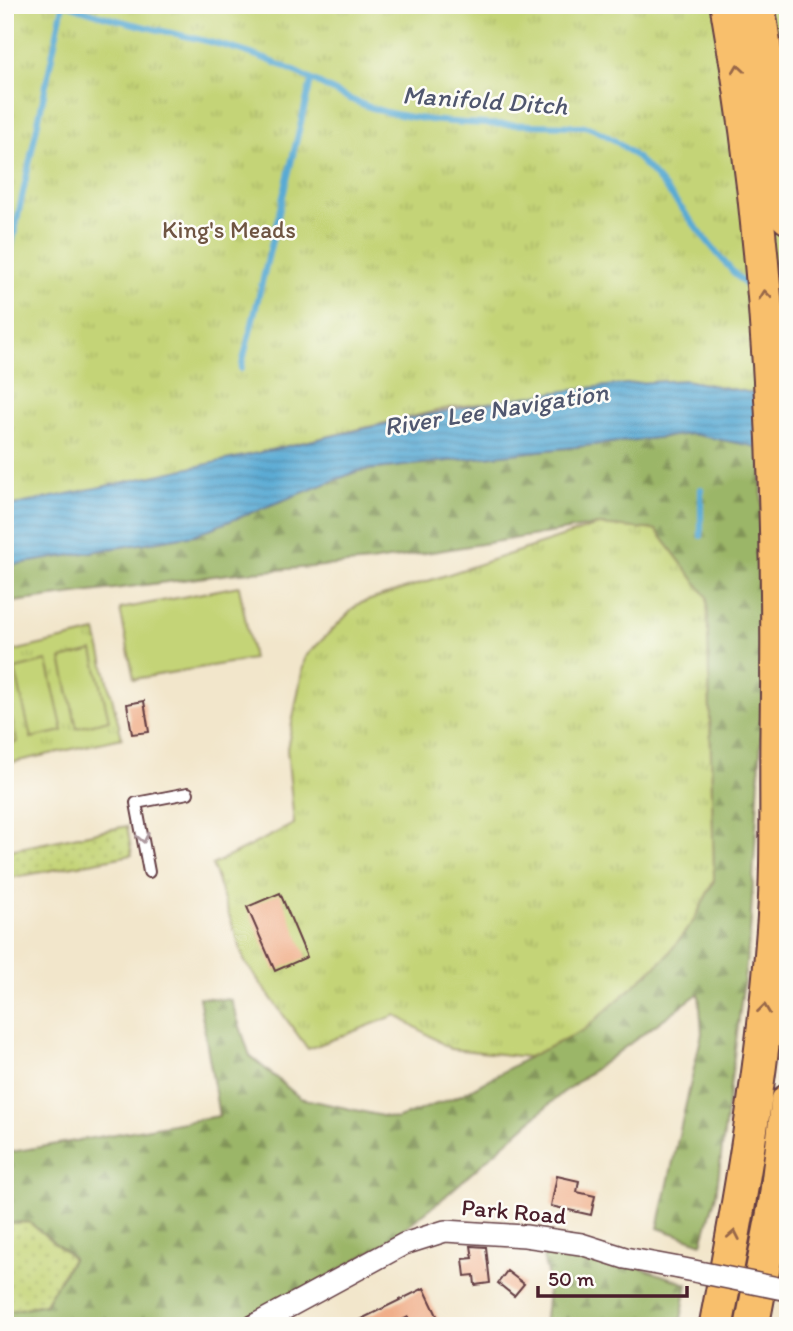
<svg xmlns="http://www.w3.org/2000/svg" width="793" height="1331" font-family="Itim,sans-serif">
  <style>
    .grass { fill: url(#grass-dots); stroke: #877a51; stroke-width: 2 }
    .forest { fill: url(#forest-firs); stroke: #726a4a; stroke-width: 2 }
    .park { fill: url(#park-tufts); stroke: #877a51; stroke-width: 2 }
    .pitch { fill: #c4d477; stroke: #877a51; stroke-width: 2 }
    .water { fill: url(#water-rules); stroke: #526480; stroke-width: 2 }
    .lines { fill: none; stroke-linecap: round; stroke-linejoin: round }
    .stream { stroke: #59aad4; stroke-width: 6 }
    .building { fill: #f0ad88 }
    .service-casing { stroke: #633d43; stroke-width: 14 }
    .minor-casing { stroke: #633d43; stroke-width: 24 }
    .trunk-casing { stroke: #633d43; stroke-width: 37 }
    .service { stroke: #fff; stroke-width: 10 }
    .minor { stroke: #fff; stroke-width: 21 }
    .trunk { stroke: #f8bf6c; stroke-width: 33 }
    .minor-bridge-casing { stroke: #633d43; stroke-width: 24; stroke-linecap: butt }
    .minor-bridge { stroke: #fff; stroke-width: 21 }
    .oneway { stroke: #986748 }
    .oneway2 { stroke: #ae9aa0 }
    .labels { text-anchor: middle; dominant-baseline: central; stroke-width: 5; stroke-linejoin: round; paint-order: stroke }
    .park-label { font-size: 24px; fill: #6f5542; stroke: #fdfcf7 }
    .street-label { font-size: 24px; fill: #4a1f2b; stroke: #fdfcf7 }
    .water-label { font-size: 26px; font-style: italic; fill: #50576f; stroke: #fdfcf7 }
  </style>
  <defs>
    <pattern id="grass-dots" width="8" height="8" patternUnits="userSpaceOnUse" patternTransform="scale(1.75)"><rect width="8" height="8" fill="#c4d477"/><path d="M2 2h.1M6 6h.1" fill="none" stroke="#aab667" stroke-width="1.8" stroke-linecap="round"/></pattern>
    <pattern id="forest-firs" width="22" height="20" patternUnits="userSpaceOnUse" patternTransform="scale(1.75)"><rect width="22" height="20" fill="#9bb668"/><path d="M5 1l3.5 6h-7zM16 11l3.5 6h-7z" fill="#809356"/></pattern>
    <pattern id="park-tufts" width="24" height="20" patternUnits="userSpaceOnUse" patternTransform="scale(1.75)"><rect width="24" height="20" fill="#c4d477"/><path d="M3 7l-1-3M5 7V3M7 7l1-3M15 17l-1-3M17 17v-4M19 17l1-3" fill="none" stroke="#aab667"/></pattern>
    <pattern id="water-rules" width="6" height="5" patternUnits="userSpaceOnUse" patternTransform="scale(1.75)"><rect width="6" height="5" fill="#59aad4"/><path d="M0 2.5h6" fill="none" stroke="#4c8aac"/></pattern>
  </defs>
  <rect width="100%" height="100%" fill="#fdfcf7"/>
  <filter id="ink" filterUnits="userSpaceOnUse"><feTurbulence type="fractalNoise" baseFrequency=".0143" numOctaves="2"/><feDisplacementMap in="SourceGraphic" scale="14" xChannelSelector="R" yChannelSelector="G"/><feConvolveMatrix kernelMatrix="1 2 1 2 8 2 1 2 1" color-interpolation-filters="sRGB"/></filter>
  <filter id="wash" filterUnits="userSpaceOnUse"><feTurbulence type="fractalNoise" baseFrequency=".00686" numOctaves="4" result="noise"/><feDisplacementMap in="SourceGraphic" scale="28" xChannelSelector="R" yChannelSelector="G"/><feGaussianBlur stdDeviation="1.57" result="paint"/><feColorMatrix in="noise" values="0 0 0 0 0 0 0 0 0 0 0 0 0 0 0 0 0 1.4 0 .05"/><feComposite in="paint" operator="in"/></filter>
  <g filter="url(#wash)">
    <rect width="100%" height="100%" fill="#f2e6cb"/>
    <path class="grass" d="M127,826L132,855L5,879V851Z
      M29,1222L73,1257L45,1304L5,1312V1223Z"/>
    <path class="forest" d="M692,434L761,447L765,671L750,933L716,1195L702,1243L658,1228L702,1033L699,993L561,1094L441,1200L385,1243L243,1326H5V1312L45,1304L73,1258L29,1222L5,1223V1153L219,1116L199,997L231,1000L250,1056L300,1098L396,1119L461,1095L529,1057L665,958L694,920L714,880L707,597L656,530L598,525L370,562L229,574L5,603V566L194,535L358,471Z
      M544,1248L610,1257L687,1284L680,1326H544L549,1281L542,1253Z"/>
    <path class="park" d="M5,5H788V400L685,380L453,407L151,478L5,507Z
      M598,525L656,530L707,597L714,880L694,920L665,958L584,1030L529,1057L451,1049L396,1015L308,1049L245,962L212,865L294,824L287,749L305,657L358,604Z
      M96,632L122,738L5,764V653Z"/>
    <path class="pitch" d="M239,586L253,659L134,679L120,609Z
      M93,651L109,720L77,728L61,659Z
      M47,661L63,731L31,738L15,669Z
      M5,690L17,742L5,745Z"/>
    <path class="water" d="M685,380L779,398L788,453L692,434L358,471L194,535L5,566V507C92,489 179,471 266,451C404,419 542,386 685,380Z"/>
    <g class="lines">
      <path class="stream" d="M69,5C137,30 211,36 278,64C318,80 352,106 395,114C456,127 522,124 585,126C641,144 679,208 716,252C727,265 739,281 753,290
        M5,277L63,5
        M775,302L788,307
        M241,369L311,81
        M701,536V489"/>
    </g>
    <g id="blocks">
      <path class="building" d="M144,701L149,732L132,734L127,704Z
        M280,893L307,957L275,971L247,907Z
        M557,1176L579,1181L577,1192L595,1196L591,1215L551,1206Z
        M471,1246L486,1247L490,1283L475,1285L474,1275L465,1276L463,1259L473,1258Z
        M507,1271L524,1284L514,1296L498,1283Z
        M424,1288L442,1326H413L408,1317L391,1326H347Z"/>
    </g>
  </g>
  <g filter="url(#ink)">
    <use href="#blocks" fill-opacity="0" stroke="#633d43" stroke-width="2"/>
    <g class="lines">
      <g class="service-casing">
        <path id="service" d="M149,872L136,803L188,793"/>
      </g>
      <g class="minor-casing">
        <path id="minor" d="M253,1326L404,1244L445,1231L525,1236L581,1244L625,1258L679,1268"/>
      </g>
      <g class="trunk-casing">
        <path id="trunk" d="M758,5L788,217
          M716,1326C741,1197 763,1067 773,936C779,868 776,798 777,730C781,487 770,245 727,5
          M752,1326L776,1200L788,1101"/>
      </g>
      <use href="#service" class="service"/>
      <use href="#minor" class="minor"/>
      <use href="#trunk" class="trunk"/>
      <g class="minor-bridge-casing">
        <path id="minor-bridge" d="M679,1268L788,1290"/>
      </g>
      <use href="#minor-bridge" class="minor-bridge"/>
    </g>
    <defs><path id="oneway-chevron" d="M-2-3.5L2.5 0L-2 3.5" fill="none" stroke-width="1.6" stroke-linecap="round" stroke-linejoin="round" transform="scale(1.75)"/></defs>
    <g class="oneway">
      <use href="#oneway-chevron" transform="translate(738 69) rotate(-98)"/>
      <use href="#oneway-chevron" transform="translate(765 295) rotate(-96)"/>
      <use href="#oneway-chevron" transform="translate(764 1009) rotate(-83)"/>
      <use href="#oneway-chevron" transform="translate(734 1235) rotate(-79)"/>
    </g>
    <use class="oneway2" href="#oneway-chevron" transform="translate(143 838) rotate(79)"/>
  </g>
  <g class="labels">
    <g class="park-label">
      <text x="229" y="229">King's Meads</text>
    </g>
    <g class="street-label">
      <text transform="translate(514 1211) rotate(5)">Park Road</text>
    </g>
    <g class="water-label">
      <text transform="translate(485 100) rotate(4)">Manifold Ditch</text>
      <text transform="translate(496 409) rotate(-9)">River Lee Navigation</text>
    </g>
  </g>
  <rect width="793" height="1331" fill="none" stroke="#fdfcf7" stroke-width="28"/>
  <path d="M538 1286v10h149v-10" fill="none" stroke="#4a1f2b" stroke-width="3.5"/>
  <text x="548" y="1286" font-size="21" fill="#4a1f2b" stroke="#fdfcf7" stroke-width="5" paint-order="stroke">50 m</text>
</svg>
